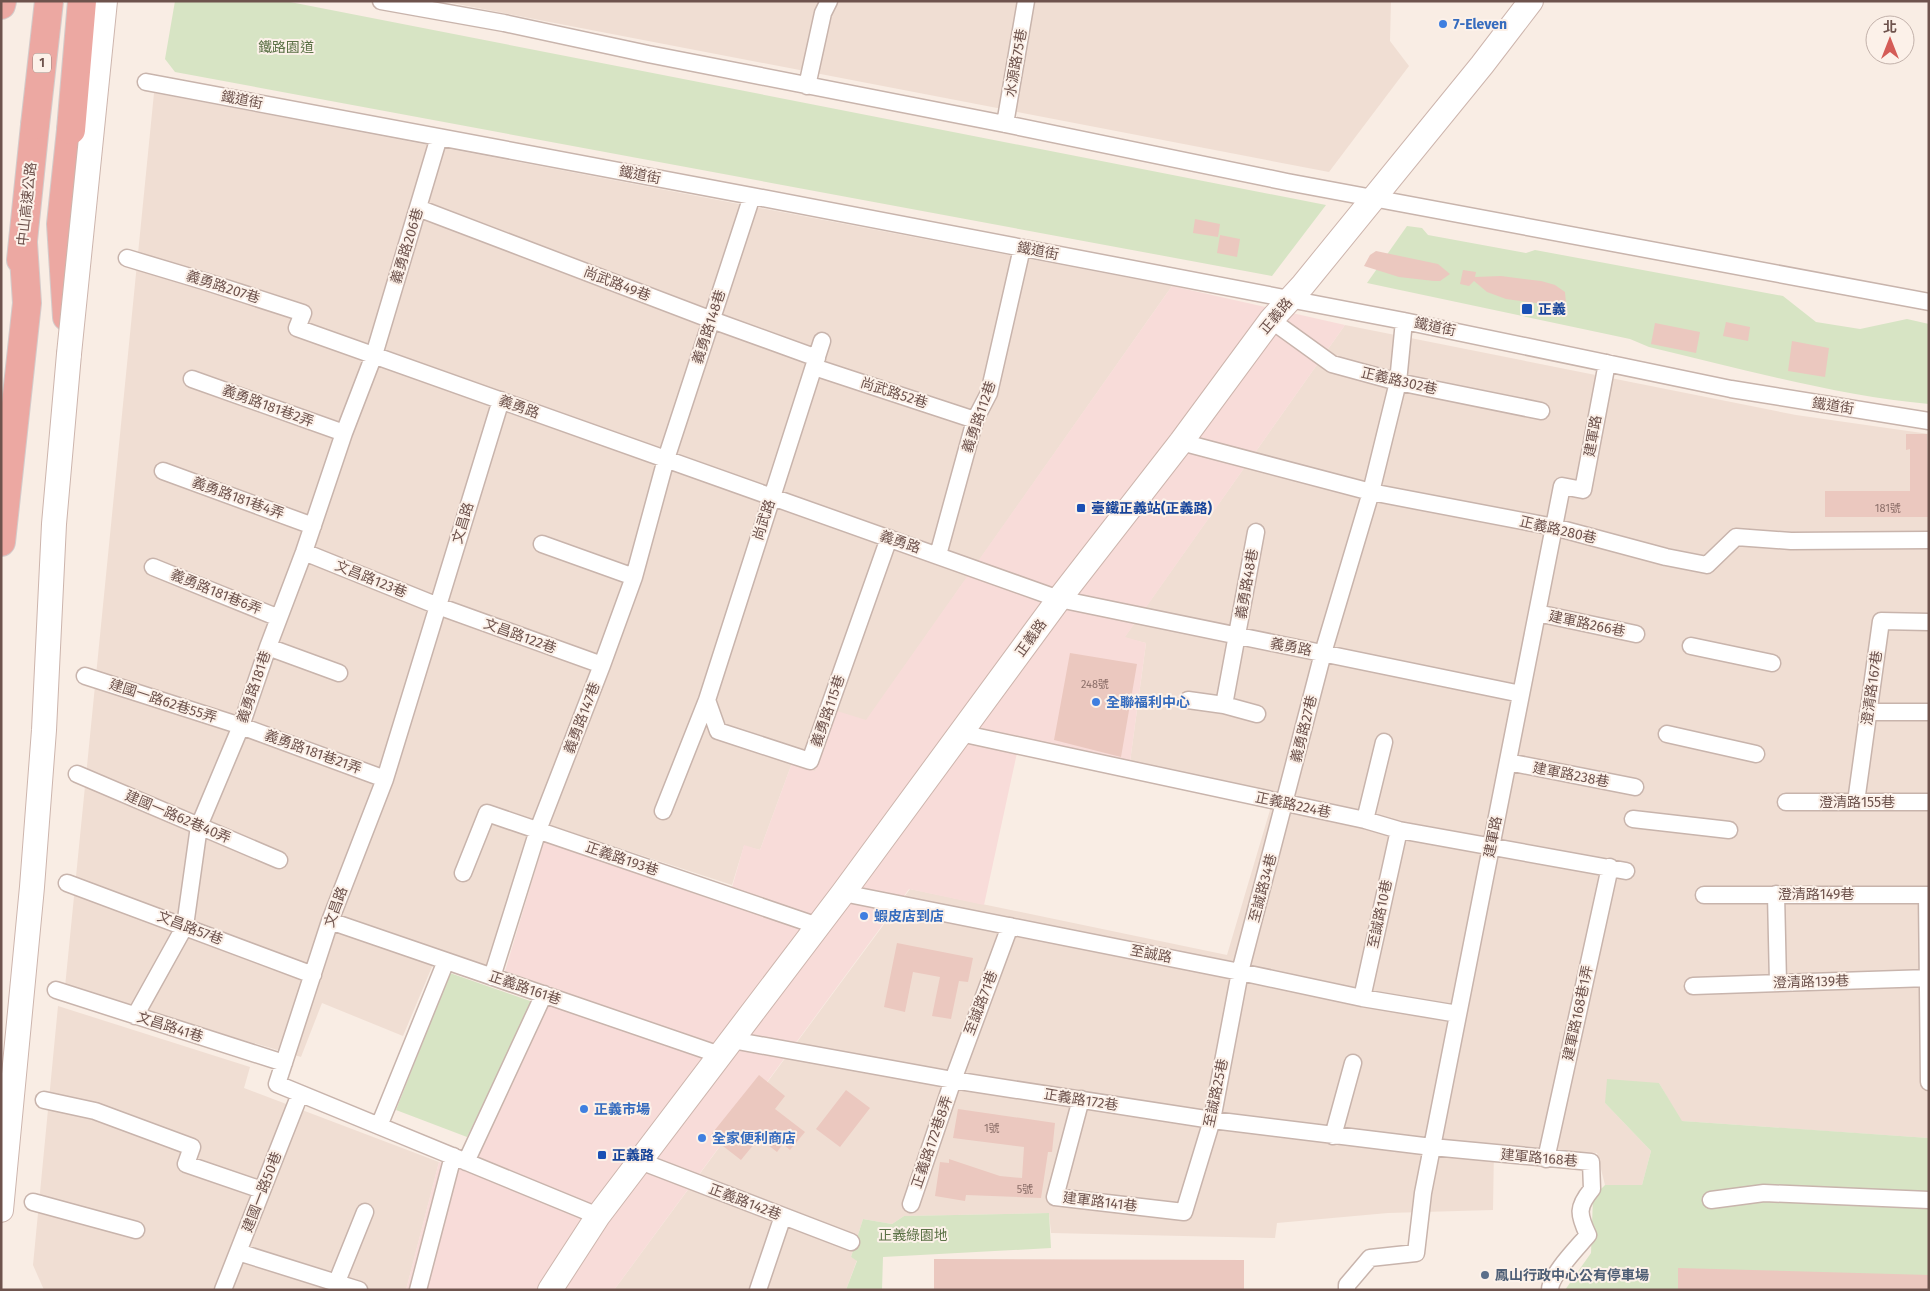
<svg xmlns="http://www.w3.org/2000/svg" width="1930" height="1291" font-family="'Fira Sans','Noto Sans TC',sans-serif">
  <style>
    .residential { fill: #f0ded3 }
    .commercial { fill: #f8dcd9 }
    .green { fill: #d7e4c4 }
    .building { fill: #ebc8bf }
    .lines { fill: none; stroke-linecap: round; stroke-linejoin: round }
    .street-casing { stroke: #c8b4ac; stroke-width: 19 }
    .secondary-casing { stroke: #cdb5ad; stroke-width: 26 }
    .highway-casing { stroke: #d4cbca; stroke-width: 30 }
    .street { stroke: #fff; stroke-width: 16 }
    .secondary { stroke: #fff; stroke-width: 24 }
    .highway { stroke: #eca8a2; stroke-width: 28 }
    .secondary-bridge-casing { stroke: #cdb5ad; stroke-width: 26; stroke-linecap: butt }
    .highway-bridge-casing { stroke: #d4cbca; stroke-width: 30; stroke-linecap: butt }
    .secondary-bridge { stroke: #fff; stroke-width: 24 }
    .highway-bridge { stroke: #eca8a2; stroke-width: 28 }
    .shop-dot { fill: #3f7fe0; stroke: #fcf1e9; stroke-width: 2 }
    .transit-dot { fill: #1a4fb4; stroke: #fcf1e9; stroke-width: 2 }
    .service-dot { fill: #5c6f8a; stroke: #fcf1e9; stroke-width: 2 }
    .labels { text-anchor: middle; dominant-baseline: central; stroke-width: 4; stroke-linejoin: round; paint-order: stroke }
    .number-label { font-size: 11px; fill: #8d706a }
    .shield { fill: #fcf1e9; stroke: #99827c; stroke-width: 1 }
    .shield-label { font-size: 12px; font-weight: bold; fill: #6e534d }
    .shop-label { font-size: 14px; font-weight: bold; fill: #366cbe; stroke: #fcf1e9; text-anchor: start }
    .park-label { font-size: 14px; fill: #5c7247; stroke: #fcf1e9 }
    .street-label { font-size: 14px; fill: #6e534d; stroke: #fcf1e9 }
    .transit-label { font-size: 14px; font-weight: bold; fill: #164399; stroke: #fcf1e9; text-anchor: start }
    .service-label { font-size: 14px; font-weight: bold; fill: #4e5e75; stroke: #fcf1e9; text-anchor: start }
  </style>
  <rect width="100%" height="100%" fill="#f9ede4"/>
  <path class="residential" d="M441,1H1391L1390,41L1409,66L1329,172Z
    M154,93L1172,286L866,721L815,772L792,763L760,850L744,846L732,885L534,820L486,967L439,950L403,1036L322,1003L301,1057L65,987Z
    M1345,325L1796,415L1929,434V1138L1681,1121L1659,1083L1605,1103L1651,1151L1642,1185H1605L1597,1153L1494,1147L1493,1210L1388,1213L1277,1223L1275,1238L1051,1233L1049,1213L904,1216L892,1224L863,1219L851,1257L857,1260L846,1290H614L910,889L1227,955L1275,793L1130,762L1146,643L1124,638Z
    M58,1006L250,1067L244,1088L439,1162L406,1290H44L33,1265Z"/>
  <path class="commercial" d="M1172,286L1345,325L1125,637L1146,643L1130,762L1020,739L984,905L909,889L614,1290H406L439,1162L469,1172L554,988L505,971L544,841L727,905L744,845L760,850L792,763L815,771L837,711L866,720Z"/>
  <path class="green" d="M175,1H285L1326,205L1272,276L175,72L165,59Z
    M1407,226L1422,228L1428,235L1526,253L1535,250L1783,296L1816,322L1860,329L1907,319L1929,324V404C1837,396 1739,368 1649,347L1630,339L1367,283Z
    M450,973L533,1002L467,1137L396,1110Z
    M1607,1079L1659,1083L1682,1121L1929,1138V1290H1565L1591,1253L1593,1197L1605,1185H1642L1651,1151L1605,1103Z
    M1049,1213L1051,1248L883,1257L882,1290H846L857,1261L851,1257L863,1219L892,1224L904,1216Z"/>
  <path class="building" d="M1195,219L1220,224L1218,237L1193,233Z
    M1220,235L1240,239L1237,257L1217,253Z
    M1376,251L1438,264L1450,274L1440,281H1434L1399,277L1364,266L1370,255Z
    M1463,270L1476,272L1475,277L1501,276L1541,281L1555,285L1565,292L1566,303L1559,306L1506,299L1487,292L1474,281L1469,286L1460,284Z
    M1726,322L1750,327L1748,341L1723,336Z
    M1655,323L1700,332L1696,353L1651,344Z
    M1792,341L1829,348L1825,377L1788,371Z
    M1906,434H1927L1929,517H1825V491H1910V449L1906,450Z
    M1070,653L1137,664L1121,757L1054,740Z
    M897,943L973,958L968,982L959,981L951,1019L932,1016L940,977L913,972L905,1012L884,1007Z
    M759,1075L785,1096L775,1109L805,1132L790,1150L783,1144L777,1152L759,1138L741,1160L710,1136Z
    M846,1090L870,1108L840,1147L816,1129Z
    M958,1109L1055,1123L1052,1152H1048L1041,1198L966,1195L965,1201L935,1196L940,1162L949,1163V1159L1000,1176L1022,1178L1024,1147L953,1138Z
    M934,1259L1244,1260V1290H934Z
    M1678,1268L1929,1275V1290H1678Z"/>
  <g class="lines">
    <g class="street-casing">
      <path id="street" d="M381,1L504,23L648,54L1005,124L1287,182L1929,302
        M146,82L752,196L1404,321L1731,389L1929,421
        M807,86L823,13L829,1
        M1005,124L1026,1
        M418,208L712,320L817,358
        M127,258L207,282L303,313L297,328L1059,599L1521,694
        M1271,320L1332,364L1398,382L1541,411
        M814,367L975,420
        M192,379L344,433
        M501,400L385,779L330,921L277,1084L598,1216
        M1181,442L1371,492L1554,527L1666,557L1707,565L1736,537L1791,541L1929,540
        M163,471L313,526
        M542,544L634,577
        M304,552L438,606L602,665
        M938,555L975,420L989,393L1022,248
        M153,567L279,618
        M1537,613L1636,634
        M1691,646L1772,663
        M268,647L339,673
        M85,676L241,726L385,779
        M707,700L718,731L810,761L889,538
        M1188,700L1224,705L1257,714
        M1224,705L1256,532
        M1868,712H1929
        M960,733L1365,820L1399,830L1626,871
        M1667,734L1756,754
        M1508,762L1635,787
        M77,774L279,860
        M1786,802H1929
        M1856,802L1881,621L1929,622
        M663,811L707,700L822,341
        M1633,819L1729,830
        M1365,820L1384,742
        M463,873L487,813L818,926
        M67,883L313,975
        M843,893L1240,972L1362,998L1458,1014
        M1776,894L1778,983
        M1704,895H1929
        M1927,895L1929,1082
        M330,921L720,1055
        M492,977L538,830L602,665L634,577L666,459L752,196
        M1693,986L1929,978
        M56,990L284,1063
        M1362,998L1399,830
        M135,1016L185,926L199,826L241,726L268,647L304,552L344,433L374,355L439,137
        M732,1040L953,1080L1212,1120L1432,1147L1591,1162L1592,1189C1577,1207 1578,1214 1588,1235C1578,1247 1550,1275 1550,1290
        M1081,1099L1055,1197L1184,1212L1212,1120L1240,972L1323,653L1371,492L1398,382L1404,321
        M44,1100L95,1111L192,1147L186,1164L262,1190
        M379,1126L446,961
        M1333,1136L1353,1063
        M1546,1159L1610,867
        M640,1161L851,1242
        M466,1162L544,994
        M1711,1200L1764,1193L1929,1200
        M33,1202L136,1230
        M911,1204L953,1080L1010,926
        M238,1252L359,1290
        M336,1284L365,1212
        M223,1290L300,1094
        M418,1290L453,1156
        M758,1290L783,1216
        M1347,1290V1285L1370,1258L1416,1253L1423,1193L1562,486L1583,490L1607,363"/>
    </g>
    <g class="secondary-casing">
      <path id="secondary" d="M1,1210L32,887L44,730L54,524L69,354
        M550,1290L598,1216L843,893L1059,599L1181,442L1271,320L1303,285L1482,65L1531,1"/>
    </g>
    <g class="highway-casing">
      <path id="highway" d="M1,5L2,1
        M21,260L35,125
        M67,317L61,224L71,130
        M1,542L27,303L23,243"/>
    </g>
    <use href="#street" class="street"/>
    <use href="#secondary" class="secondary"/>
    <use href="#highway" class="highway"/>
    <g class="secondary-bridge-casing">
      <path id="secondary-bridge" d="M69,354L105,1"/>
    </g>
    <g class="highway-bridge-casing">
      <path id="highway-bridge" d="M35,125L49,1
        M71,130L82,1"/>
    </g>
    <use href="#secondary-bridge" class="secondary-bridge"/>
    <use href="#highway-bridge" class="highway-bridge"/>
  </g>
  <g class="shop-dot">
    <circle cx="1443" cy="24" r="5"/>
    <circle cx="1096" cy="702" r="5"/>
    <circle cx="864" cy="916" r="5"/>
    <circle cx="584" cy="1109" r="5"/>
    <circle cx="702" cy="1138" r="5"/>
  </g>
  <g class="transit-dot">
    <rect x="1521" y="303" width="12" height="12" rx="2.5"/>
    <rect x="1076" y="503" width="10" height="10" rx="2.5"/>
    <rect x="597" y="1150" width="10" height="10" rx="2.5"/>
  </g>
  <circle class="service-dot" cx="1485" cy="1275" r="5"/>
  <g class="labels">
    <g class="number-label">
      <text x="1888" y="508">181號</text>
      <text x="1095" y="684">248號</text>
      <text x="992" y="1128">1號</text>
      <text x="1025" y="1189">5號</text>
    </g>
    <rect class="shield" x="33" y="53.5" width="18" height="19" rx="4"/>
    <g class="shield-label">
      <text x="42" y="63">1</text>
    </g>
    <g class="shop-label">
      <text x="1453" y="24">7-Eleven</text>
      <text x="1106" y="702">全聯福利中心</text>
      <text x="874" y="916">蝦皮店到店</text>
      <text x="594" y="1109">正義市場</text>
      <text x="712" y="1138">全家便利商店</text>
    </g>
    <g class="park-label">
      <text x="286" y="47">鐵路園道</text>
      <text x="913" y="1235">正義綠園地</text>
    </g>
    <g class="street-label">
      <text transform="translate(1016 63) rotate(-80)">水源路75巷</text>
      <text transform="translate(242 100) rotate(11)">鐵道街</text>
      <text transform="translate(640 175) rotate(11)">鐵道街</text>
      <text transform="translate(27 204) rotate(-84)">中山高速公路</text>
      <text transform="translate(407 246) rotate(-73)">義勇路206巷</text>
      <text transform="translate(1038 251) rotate(11)">鐵道街</text>
      <text transform="translate(617 284) rotate(21)">尚武路49巷</text>
      <text transform="translate(223 287) rotate(18)">義勇路207巷</text>
      <text transform="translate(1276 316) rotate(-50)">正義路</text>
      <text transform="translate(709 327) rotate(-72)">義勇路148巷</text>
      <text transform="translate(1435 327) rotate(12)">鐵道街</text>
      <text transform="translate(1399 381) rotate(13)">正義路302巷</text>
      <text transform="translate(894 393) rotate(18)">尚武路52巷</text>
      <text transform="translate(268 406) rotate(20)">義勇路181巷2弄</text>
      <text transform="translate(1833 406) rotate(9)">鐵道街</text>
      <text transform="translate(519 407) rotate(20)">義勇路</text>
      <text transform="translate(979 417) rotate(-71)">義勇路112巷</text>
      <text transform="translate(1593 436) rotate(-80)">建軍路</text>
      <text transform="translate(238 498) rotate(20)">義勇路181巷4弄</text>
      <text transform="translate(764 520) rotate(-72)">尚武路</text>
      <text transform="translate(463 523) rotate(-73)">文昌路</text>
      <text transform="translate(1558 530) rotate(13)">正義路280巷</text>
      <text transform="translate(900 542) rotate(19)">義勇路</text>
      <text transform="translate(371 579) rotate(22)">文昌路123巷</text>
      <text transform="translate(1247 584) rotate(-80)">義勇路48巷</text>
      <text transform="translate(216 592) rotate(22)">義勇路181巷6弄</text>
      <text transform="translate(1587 624) rotate(12)">建軍路266巷</text>
      <text transform="translate(520 636) rotate(20)">文昌路122巷</text>
      <text transform="translate(1031 638) rotate(-54)">正義路</text>
      <text transform="translate(1291 647) rotate(11)">義勇路</text>
      <text transform="translate(254 687) rotate(-71)">義勇路181巷</text>
      <text transform="translate(1872 688) rotate(-82)">澄清路167巷</text>
      <text transform="translate(163 701) rotate(18)">建國一路62巷55弄</text>
      <text transform="translate(828 711) rotate(-71)">義勇路115巷</text>
      <text transform="translate(582 718) rotate(-69)">義勇路147巷</text>
      <text transform="translate(1304 729) rotate(-76)">義勇路27巷</text>
      <text transform="translate(313 752) rotate(20)">義勇路181巷21弄</text>
      <text transform="translate(1571 775) rotate(11)">建軍路238巷</text>
      <text x="1857" y="802">澄清路155巷</text>
      <text transform="translate(1293 805) rotate(12)">正義路224巷</text>
      <text transform="translate(178 817) rotate(23)">建國一路62巷40弄</text>
      <text transform="translate(1493 837) rotate(-79)">建軍路</text>
      <text transform="translate(622 859) rotate(19)">正義路193巷</text>
      <text transform="translate(1263 888) rotate(-75)">至誠路34巷</text>
      <text x="1816" y="894">澄清路149巷</text>
      <text transform="translate(336 907) rotate(-70)">文昌路</text>
      <text transform="translate(1380 914) rotate(-78)">至誠路10巷</text>
      <text transform="translate(190 928) rotate(21)">文昌路57巷</text>
      <text transform="translate(1151 954) rotate(11)">至誠路</text>
      <text transform="translate(1811 982) rotate(-2)">澄清路139巷</text>
      <text transform="translate(525 988) rotate(19)">正義路161巷</text>
      <text transform="translate(981 1003) rotate(-69)">至誠路71巷</text>
      <text transform="translate(1578 1013) rotate(-78)">建軍路168巷1弄</text>
      <text transform="translate(170 1027) rotate(18)">文昌路41巷</text>
      <text transform="translate(1216 1093) rotate(-78)">至誠路25巷</text>
      <text transform="translate(1081 1100) rotate(9)">正義路172巷</text>
      <text transform="translate(932 1142) rotate(-71)">正義路172巷8弄</text>
      <text transform="translate(1539 1158) rotate(5)">建軍路168巷</text>
      <text transform="translate(262 1192) rotate(-69)">建國一路50巷</text>
      <text transform="translate(745 1202) rotate(21)">正義路142巷</text>
      <text transform="translate(1100 1202) rotate(7)">建軍路141巷</text>
    </g>
    <g class="transit-label">
      <text x="1538" y="309">正義</text>
      <text x="1091" y="508">臺鐵正義站(正義路)</text>
      <text x="612" y="1155">正義路</text>
    </g>
    <g class="service-label">
      <text x="1495" y="1275">鳳山行政中心公有停車場</text>
    </g>
  </g>
  <rect width="1930" height="1291" fill="none" stroke="#6e534d" stroke-width="5"/>
  <g transform="translate(1890 40)"><circle r="24" fill="#fcf1e9" stroke="#c3b2ab"/>
  <path d="M0-4L9 19L0 12L-9 19Z" fill="#d45c57"/>
  <text y="-8" font-size="14" font-weight="bold" text-anchor="middle" fill="#6e534d">北</text>
  </g>
</svg>
